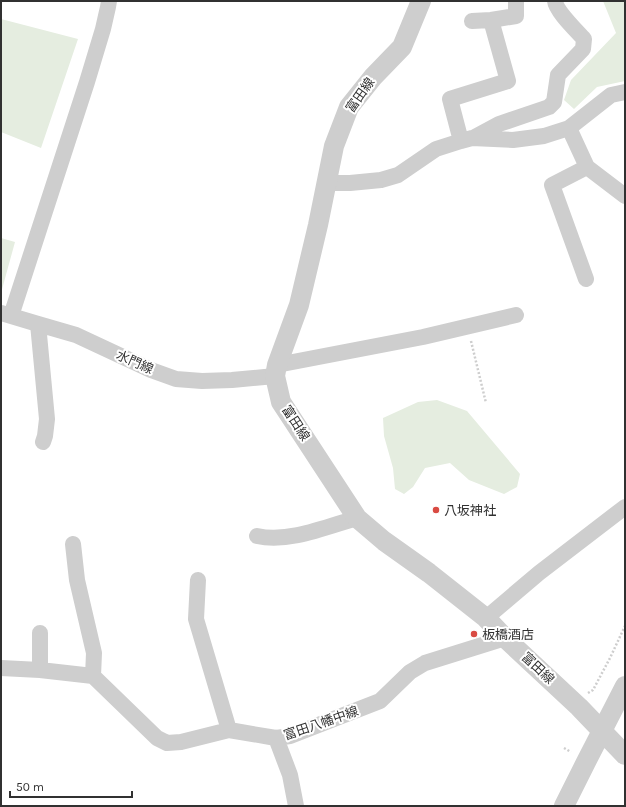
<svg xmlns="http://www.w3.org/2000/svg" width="626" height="807" font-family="Karla,'Noto Sans JP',sans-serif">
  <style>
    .green { fill: #e5ede0 }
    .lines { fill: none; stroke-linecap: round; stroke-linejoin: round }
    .path { stroke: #cecece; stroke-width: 2.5; stroke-dasharray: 2 2; stroke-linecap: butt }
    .minor { stroke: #cecece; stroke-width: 16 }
    .tertiary { stroke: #cecece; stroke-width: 20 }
    .poi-dot { fill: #d94a42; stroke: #fff; stroke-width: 1.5 }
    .labels { text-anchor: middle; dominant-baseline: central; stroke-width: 4; stroke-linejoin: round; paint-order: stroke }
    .street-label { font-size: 13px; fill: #313131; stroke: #fff }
    .poi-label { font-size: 13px; fill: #313131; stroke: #fff; text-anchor: start }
  </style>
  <rect width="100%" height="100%" fill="#fff"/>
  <path class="green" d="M603,1H625V81L597,87L574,109L564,100L571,80L616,33Z
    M1,19L78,39L41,148L1,132Z
    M1,238L15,242L1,293Z
    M437,400L467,411L520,474L517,487L504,494L469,480L450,463L425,468L413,487L404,494L395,489L393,468L384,436L383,418L418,402Z"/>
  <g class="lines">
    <path class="path" d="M471,341L486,403
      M588,693L593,690L610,658L625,626
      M564,748L571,752"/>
    <path class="minor" d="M472,21L491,20L516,16V1
      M569,128L587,167L625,196
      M473,138L499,124L549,107L554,102L558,75L583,49L584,39C576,30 556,11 555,1
      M461,141L450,99L508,81L491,20
      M326,183H350L381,180L398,175L436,149L461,141L472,138L513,140L544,136L569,128L611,95L625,92
      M586,279L552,185L587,167
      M1,313L38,324L76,335L151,370L176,379L202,381L232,380L275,376
      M11,316L87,82L103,29L108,7L109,1
      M38,324L47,419L45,436L43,442
      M277,365L423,337L516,315
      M257,536C289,543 326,527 357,518
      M73,544L77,580L94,653L93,676
      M198,580L196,619L229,730
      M486,618L539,573L625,507
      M1,668L40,670L93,676L157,738L167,743L181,742L229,730L276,738L290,736L380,701L410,672L425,663L505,638
      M40,670V633
      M276,738L290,775L296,806"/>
    <path class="tertiary" d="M421,1L402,47L373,77L349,107L334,146L318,225L299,305L277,365L275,376L281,402L357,518L384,541L429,573L486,618L505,638L579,707L625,755
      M564,806L586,762L625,686"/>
  </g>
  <g class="poi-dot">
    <circle cx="436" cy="510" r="4"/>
    <circle cx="474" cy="634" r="4"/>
  </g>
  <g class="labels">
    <g class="street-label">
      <text transform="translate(360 95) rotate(-55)">富田線</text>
      <text transform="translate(135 362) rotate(24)">水門線</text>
      <text transform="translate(296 423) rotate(57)">富田線</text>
      <text transform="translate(538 668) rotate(43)">富田線</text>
      <text transform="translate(321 723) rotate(-19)">富田八幡中線</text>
    </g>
    <g class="poi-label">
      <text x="444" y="510">八坂神社</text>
      <text x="482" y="634">板橋酒店</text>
    </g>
  </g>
  <rect width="626" height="807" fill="none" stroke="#313131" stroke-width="4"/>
  <path d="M10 791v6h122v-6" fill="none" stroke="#313131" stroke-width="2"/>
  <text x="16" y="791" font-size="12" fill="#313131" stroke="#ffffff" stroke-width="3" paint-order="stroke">50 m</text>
</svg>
